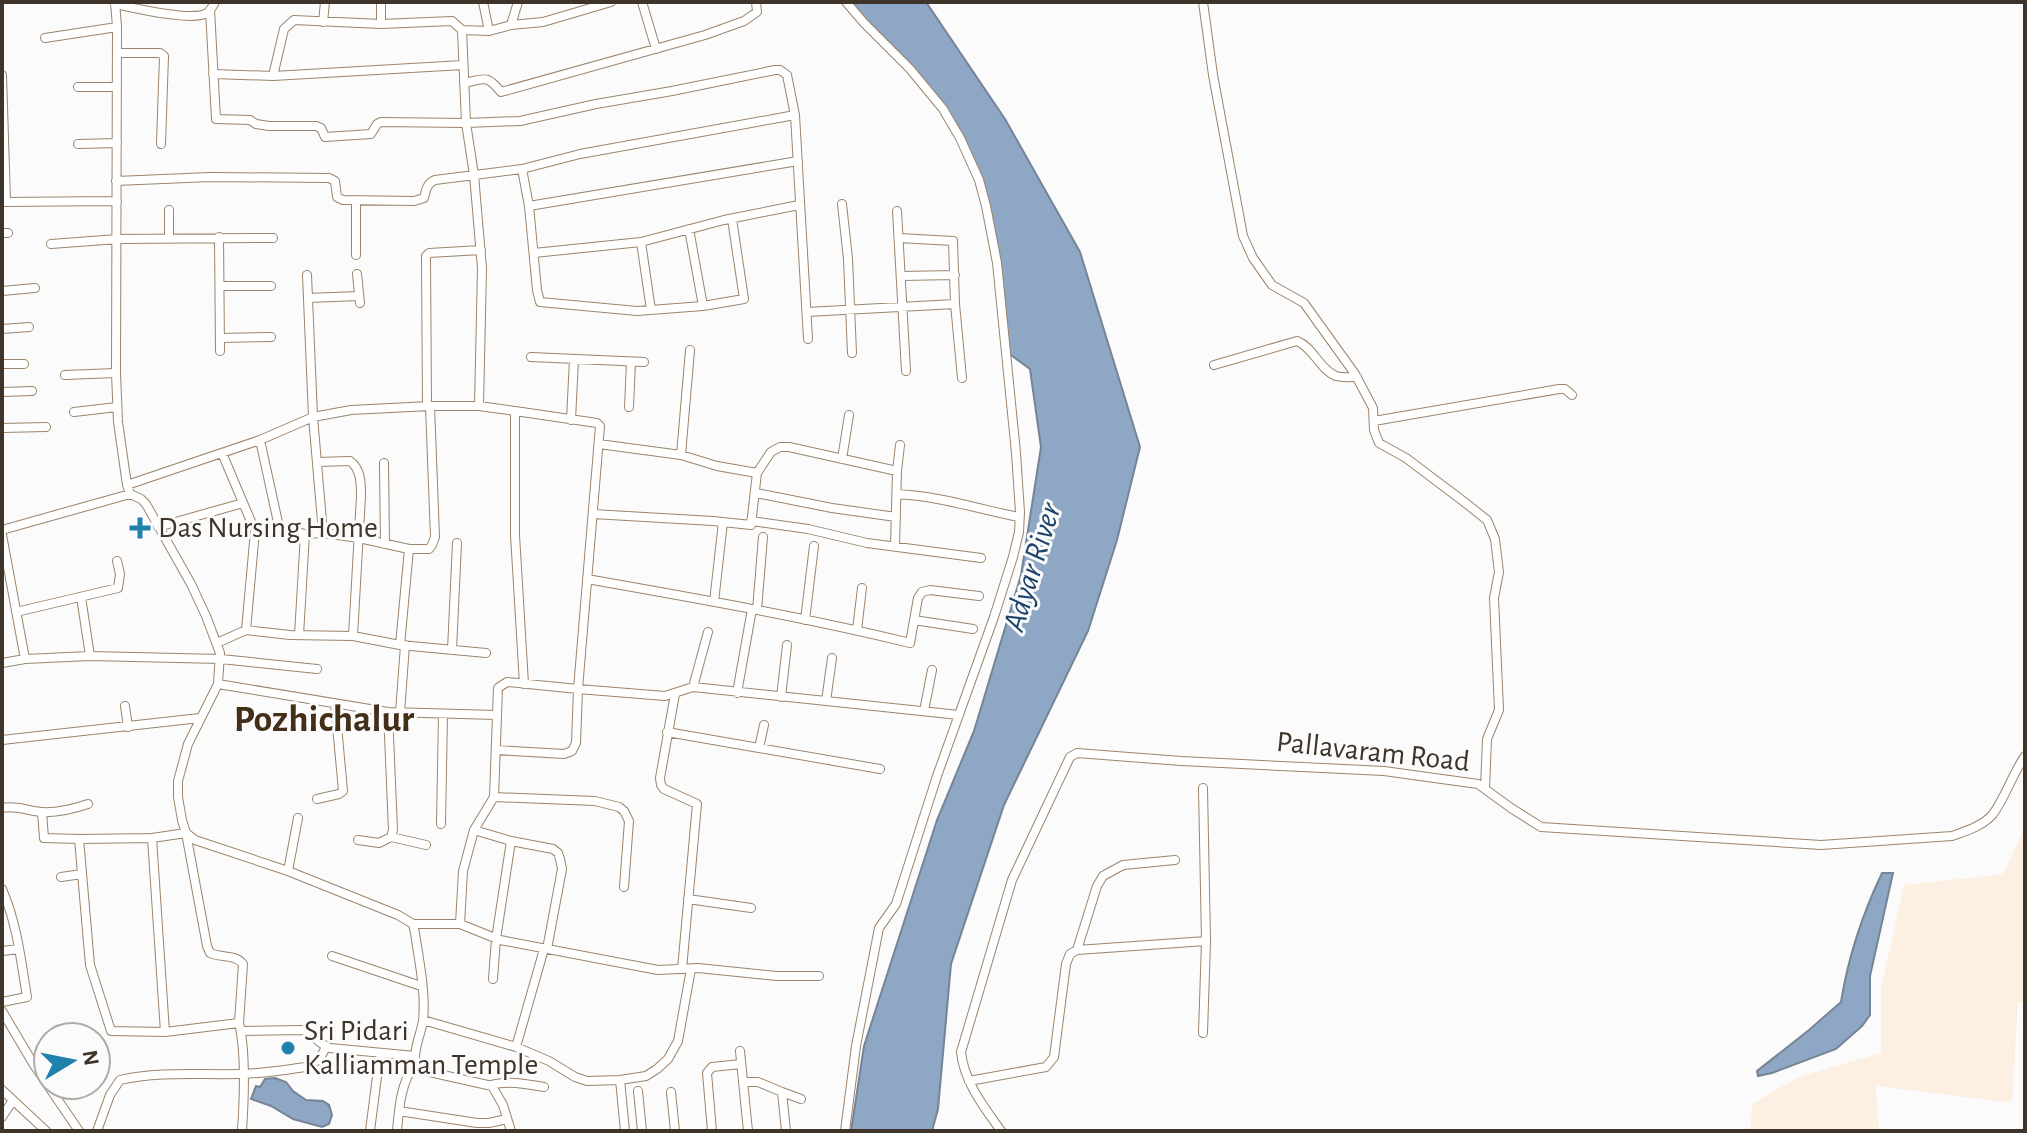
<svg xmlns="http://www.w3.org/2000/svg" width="2027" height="1133" font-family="'Alegreya Sans',sans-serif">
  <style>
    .built { fill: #fdf0e3 }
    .water { fill: #8ea7c4; stroke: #768496; stroke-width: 2 }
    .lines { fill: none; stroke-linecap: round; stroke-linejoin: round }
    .minor-casing { stroke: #9c846b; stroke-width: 10 }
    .minor { stroke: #fff; stroke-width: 8 }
    .poi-dot { fill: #1e82ad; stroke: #fbfbfb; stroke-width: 3 }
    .labels { text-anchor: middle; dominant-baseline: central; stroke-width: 6; stroke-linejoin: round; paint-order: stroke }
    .poi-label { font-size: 30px; fill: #3e3429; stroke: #fbfbfb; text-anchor: start }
    .street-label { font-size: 30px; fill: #3e3429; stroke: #fbfbfb }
    .water-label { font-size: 32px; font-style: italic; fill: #1d446b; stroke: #fbfbfb }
    .district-label { font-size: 38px; font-weight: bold; fill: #432e18; stroke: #fbfbfb }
  </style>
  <rect width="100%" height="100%" fill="#fbfbfb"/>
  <path class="built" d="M2025,827V1002L2018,1003L2012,1103L1876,1086L1879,1131H1750L1752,1104L1798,1077L1881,1053V988L1904,885L2003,874Z"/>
  <path class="water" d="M848,2H926L1005,119L1080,252L1140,447L1117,540L1088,631L1004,805L951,964L938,1109L932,1131H851L864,1046L937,820L974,731L1021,575L1041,447L1030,369L1004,350L998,279L979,178L936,101Z
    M1882,873H1893L1870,976V1015L1862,1026L1836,1049L1772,1073L1758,1076L1757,1071L1809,1030L1841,1002C1848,958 1863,913 1882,873Z
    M275,1078L286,1082L293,1091L306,1100L323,1101L329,1105L332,1115L329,1124L322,1127L293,1119L271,1106L251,1099L256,1086L260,1087L265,1079Z"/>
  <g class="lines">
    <g class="minor-casing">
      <path id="minor" d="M115,2L117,27L116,373L118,422L127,485
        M381,2V24
        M483,2L489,31
        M642,2L656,49
        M1203,2L1213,75L1243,236L1253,258L1272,285L1304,303L1355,374L1373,408L1374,430L1379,443L1406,458L1463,501L1487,520L1495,539L1499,572L1494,598L1499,710L1487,739L1485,789
        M115,4C134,8 193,22 207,13C211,10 213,6 215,2
        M210,10L216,119L250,120L256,124L269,126H316L321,128L325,137L371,134L377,124L381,122L466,123L520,121L596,104L672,91L775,70H780L787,75L795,115L808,339
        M323,22L325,2
        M511,25L518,2
        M462,30L489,31L511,25L543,22L611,2
        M45,38L117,27
        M117,53H160L164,56L161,144
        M213,74L273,76L463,65
        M2,75L6,201
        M273,76L284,29L294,20L381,24L452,21L462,30L466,123L474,175L482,268L479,406
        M464,83C485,79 486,74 501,92L705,35L744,21L757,12L756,2
        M78,87H117
        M78,144L117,143
        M522,169L529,206L537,290L540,302L637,311L703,306
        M116,181L210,177L329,178L335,181L337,197L343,200L414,201L424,198C426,190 427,183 435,180L522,169L580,154L795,115
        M356,200V255
        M2,202L117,201
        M842,204L848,259L852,353
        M529,206L798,161
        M169,210V238
        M897,211L906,371
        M689,229L703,306L744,299L732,219
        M2,233H8
        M219,237L220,351
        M899,238L953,241L955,304L962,378
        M641,242L651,310
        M51,244L118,239L273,238
        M534,253L641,242L724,220L799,205
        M357,274L360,303
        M307,275L313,417L323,533
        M901,276L955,275
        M220,286H271
        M2,291L35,288
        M308,298L359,296
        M807,312L955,304
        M2,329L29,327
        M220,338L271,337
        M531,357L644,362
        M2,364H24
        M1214,365L1297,341C1313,347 1320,370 1336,376C1343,378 1350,377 1357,377
        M65,375L116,373
        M2,392L32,391
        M427,406L426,256L429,253L481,250
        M629,407L631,362
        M74,412L117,407
        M571,420L574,359
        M1374,421L1559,389H1565L1572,395
        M2,428L46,427
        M260,440L279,527
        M599,444L681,455L717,466L757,473
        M222,453L255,531L246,630
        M681,455L690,350
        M842,459L849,415
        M317,462L350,461C361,469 361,483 361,496L353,636
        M384,463L385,544
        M756,493L832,508L896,517
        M130,494L141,499L146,504L191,584L206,616L220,653L218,684L188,744L178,781V797L182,820L186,833L195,840L288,871L398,915L413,924L415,933C419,961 426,992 423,1021C421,1033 415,1045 415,1058C415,1066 419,1068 425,1071L492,1086L503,1105L511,1131
        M130,494L127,485L260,440L313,417L351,410L430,406H479L515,411V535L524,684
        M897,494C939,496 978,509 1019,517
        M593,514L713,521L751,525L757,473L771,452L780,447H789L897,471
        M751,521L808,529L867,543L981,558
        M158,527L243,503
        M2,530L130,494
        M255,531L279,527L305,534L323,533L359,538L409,549H429L432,545L435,537L430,406
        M2,535L25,659
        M895,546L897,471L900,445
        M587,579C695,598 803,617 910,643L918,598L922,592L930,590L979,596
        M81,597L90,656
        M714,602L723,522
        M757,610L763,537
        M16,612L118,588L120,574L117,561
        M805,620L814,546
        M914,620L973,629
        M857,630L862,588
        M299,635L305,534
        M217,643L246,630L290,635L353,636L400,645L486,653
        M400,645L409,549
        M452,650L457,543
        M2,663L25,659L90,656L221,659L317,669
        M218,684L388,712L497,715
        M693,687L708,632
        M737,693L752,609
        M675,694L660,778L661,785L664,789L697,804L682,969
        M781,697L787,645
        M826,701L832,658
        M125,706L128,727
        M924,711L932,670
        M400,713L405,645
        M667,732L880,769
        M2,740L200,718
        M759,748L764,725
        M496,750L564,754L572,751L576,743L578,689L665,696L693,687L959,715
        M494,797L595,801L619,807L624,811L629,821L624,887
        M317,799L339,794L343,791L335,704
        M2,808C16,805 28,811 42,812C57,813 73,809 88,804
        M42,812L44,838L79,839L152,838
        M441,824L443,714
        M474,830L511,841L553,849L558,853L560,859L562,869L547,949
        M391,837L426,845
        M79,839L90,965L111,1031L165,1032L239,1023
        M358,840L379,843L391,837L393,830L388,712
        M288,871L298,818
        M61,877L82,874
        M2,889C17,923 21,961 27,997L2,1002
        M688,899L751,908
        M413,924H460L500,940L658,970L698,968L777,976H819
        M460,924L463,871L474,830L494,797L498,688L507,682L578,689L600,426L597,423L515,411
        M1077,950L1097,886L1103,876L1123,865L1175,860
        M2,951L19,949
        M332,956L421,986
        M493,979L496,939L511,841
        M2,1011L34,1065L79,1131
        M423,1020L516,1047L549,1061L575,1077L587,1081L620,1080L646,1076L657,1069L668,1059L678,1041L691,969
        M241,1031L303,1030C314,1035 319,1044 330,1048L415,1056
        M165,1032L152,838L186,833L207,946L210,953C221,958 235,954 243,964L239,1023C246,1052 244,1101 242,1131
        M1203,1033L1206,941
        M516,1047L544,949
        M740,1051L748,1131
        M620,1080L625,1131
        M969,1081L1046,1067L1054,1057L1066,964L1070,954L1077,950L1206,941L1203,788
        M743,1082H758L782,1092
        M491,1085C507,1080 527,1084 544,1087
        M2,1090L46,1131
        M638,1091L642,1131
        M671,1092L675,1131
        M399,1111L477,1123H489L507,1119
        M2,1117L13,1100
        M97,1131L110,1095L120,1080C159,1071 199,1075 238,1074C260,1074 283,1070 306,1067C317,1063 322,1057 326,1046
        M370,1131L379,1061L382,1053
        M397,1131C399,1107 401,1083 415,1063
        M712,1131L707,1073L712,1067L741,1064
        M786,1131L782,1092L801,1099
        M845,1131L856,1046L879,928L896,904L937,776L994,617L1013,557L1019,532L1020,512L1016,453L997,263L986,206L979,180L960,138L943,109L910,69L864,23L846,2
        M1001,1131C984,1107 964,1082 961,1052L1012,880L1070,757L1077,753L1181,761L1384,771L1478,784L1511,808L1541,827L1821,845L1952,836C1966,831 1983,826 1993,814C2005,798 2013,773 2025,756"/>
    </g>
    <use href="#minor" class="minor"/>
  </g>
  <g class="poi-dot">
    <path d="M136 516h8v8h8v8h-8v8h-8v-8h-8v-8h8z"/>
    <circle cx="288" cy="1048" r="8"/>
  </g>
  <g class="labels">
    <g class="poi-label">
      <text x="158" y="528">Das Nursing Home</text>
      <text x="304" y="1031">Sri Pidari<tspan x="304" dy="34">Kalliamman Temple</tspan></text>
    </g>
    <g class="street-label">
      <text transform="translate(1373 752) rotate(6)">Pallavaram Road</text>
    </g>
    <g class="water-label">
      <text transform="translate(1032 567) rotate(-73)">Adyar River</text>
    </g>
    <g class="district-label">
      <text x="324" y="720">Pozhichalur</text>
    </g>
  </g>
  <rect width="2027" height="1133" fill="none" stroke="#3e3429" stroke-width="8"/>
  <g transform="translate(72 1061) rotate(80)"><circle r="38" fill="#fbfbfb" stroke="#afaba7" stroke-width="2"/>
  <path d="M0-6L14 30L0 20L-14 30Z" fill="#1e82ad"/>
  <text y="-12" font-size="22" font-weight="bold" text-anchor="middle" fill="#3e3429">N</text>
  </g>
</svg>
